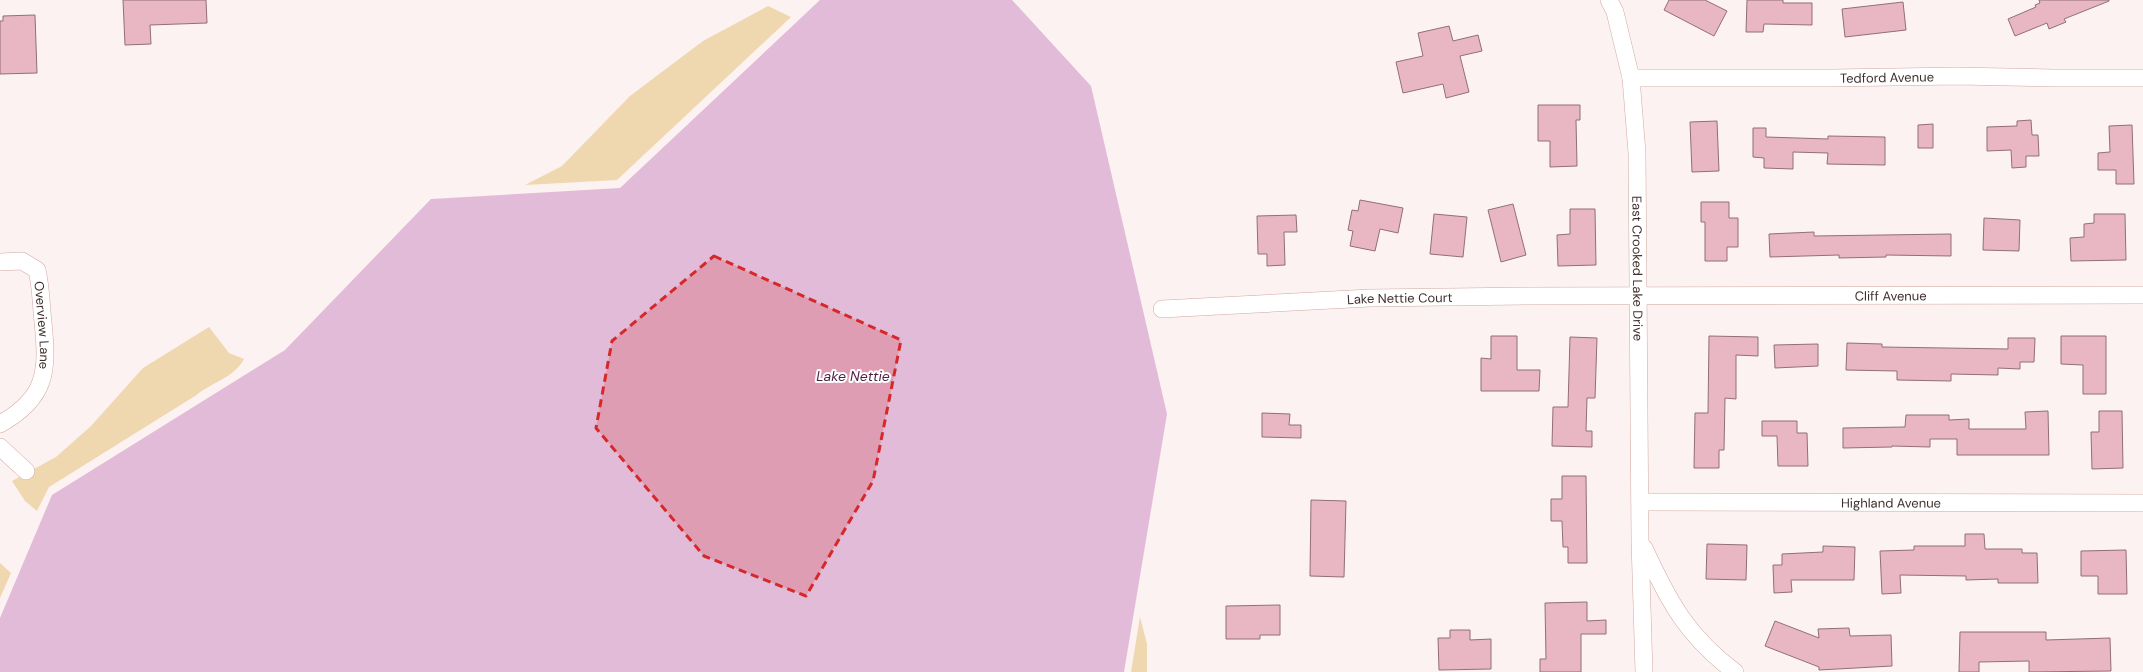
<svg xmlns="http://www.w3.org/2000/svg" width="2143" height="672" font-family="'DM Sans',sans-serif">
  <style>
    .green { fill: #efd7b0 }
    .water { fill: #e2bbd8 }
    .building { fill: #e8b7c3; stroke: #936e77 }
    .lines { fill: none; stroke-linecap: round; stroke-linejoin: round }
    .minor-casing { stroke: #d1a8a2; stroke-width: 18 }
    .minor { stroke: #fff; stroke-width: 17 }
    .marked { fill: #d62828; fill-opacity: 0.2; stroke: #d62828; stroke-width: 3; stroke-dasharray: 8 5; stroke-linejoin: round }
    .labels { text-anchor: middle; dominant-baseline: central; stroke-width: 4; stroke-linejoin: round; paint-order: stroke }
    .street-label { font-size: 13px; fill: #3f2f2c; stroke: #fff }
    .water-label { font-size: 14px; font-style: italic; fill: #4f1f46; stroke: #fff }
  </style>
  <rect width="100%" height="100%" fill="#fbf2f1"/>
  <path class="green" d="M768,6L791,17L617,180L525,185L562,166L630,96L703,41Z
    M209,327L229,353L244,359C234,378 210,383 195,396L49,487L37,511L25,501L12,481L56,457L91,426L143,368Z
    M0,563L11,573L0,598Z
    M1140,617L1147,644V672H1131Z"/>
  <path class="water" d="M820,0H1012L1091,86L1167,414L1124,672H0V618L52,495L285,350L431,199L620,188Z"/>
  <path class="building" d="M123,0H206L207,23L150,25L151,44L125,45Z
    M1669,0H1705L1727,11L1714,36L1664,10Z
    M1747,0H1783V3H1812V25L1764,24L1763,32H1746Z
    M2039,0H2109V1L2064,19L2066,22L2049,29L2047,23L2015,36L2008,19L2036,7L2035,5L2040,3Z
    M1903,2L1906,30L1845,37L1842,9Z
    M35,15L37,73L0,74V21H3V16Z
    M1449,26L1453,41L1478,35L1482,51L1460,56L1469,92L1446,98L1443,84L1403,93L1396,62L1423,56L1418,33Z
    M1538,105H1580V120H1576L1577,166L1550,167V141H1538Z
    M2031,120L2032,135H2038L2039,156H2026V167L2012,168L2011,150L1987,151V127L2017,126V121Z
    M1717,121L1719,171L1692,172L1690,122Z
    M1933,124V148H1918V125Z
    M2132,125L2134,184H2116V170H2098V153L2110,152L2109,126Z
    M1753,128H1766V137L1828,139V136L1885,137V165L1827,164L1828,153L1793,152V169L1764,168V158L1753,157Z
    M1360,200L1403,208L1398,233L1380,229L1375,251L1350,246L1353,231L1348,230L1352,210L1358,211Z
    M1701,202H1729V218H1738V247H1727V261H1705V222H1701Z
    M1513,204L1526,255L1501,262L1488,210Z
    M1570,209H1595L1596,265L1558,266L1557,235L1570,234Z
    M1434,214L1467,217L1463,257L1430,254Z
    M2094,214H2125L2126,260L2071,261L2070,238L2084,237V224L2094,223Z
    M1296,215L1297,232H1284L1285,265L1267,266V254H1258L1257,216Z
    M1984,218L2020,220L2019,251L1983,250Z
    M1814,232V236L1951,234V256L1886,255V257L1839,258V255L1770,257L1769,234Z
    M1491,336H1517V370H1540L1539,391H1481V358L1491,359Z
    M1709,336L1758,337V356L1736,355V399L1725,398L1724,450H1719V468H1694L1695,413H1708Z
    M2061,336H2106V394H2083V365L2061,364Z
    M1570,337L1597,338L1595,398H1587L1586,431H1592V447L1552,446L1553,407H1568Z
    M2008,338H2035L2034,362H2020V369L1998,368V375L1951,374V381L1897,380V371L1846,370L1847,343L1882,344V347L2008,349Z
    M1818,344V366L1775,368L1774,345Z
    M2048,411L2049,455H1957V439H1930V447L1892,446V447L1843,448V428L1905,427L1906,415H1949V420L1969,419V429H2026L2025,412Z
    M2099,411H2122L2123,468L2092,469L2091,432H2099Z
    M1262,413L1290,414L1289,425H1301V438L1262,437Z
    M1762,421H1797V433H1807L1808,466H1778L1777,436H1762Z
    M1562,476H1586L1587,563H1568V547H1563L1562,521H1551V499H1562Z
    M1311,500L1346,501L1344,577L1310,576Z
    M1965,534H1984L1985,549H2022V553H2037L2038,583H1998V579L1966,580V576L1900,575L1901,593L1882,594L1880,551L1914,550V546H1965Z
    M1707,544L1747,545L1746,580L1706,579Z
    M1823,546L1855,547L1854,580H1791L1792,592L1774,593L1773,565H1782V554L1823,552Z
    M2126,550L2127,594H2098V576H2081V551Z
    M1587,602V621L1606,620V634H1581V672H1540V659H1546L1545,603Z
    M1280,605V635H1260V639H1226V606Z
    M1775,621L1819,638L1818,629L1849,628L1850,636L1891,635L1892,666L1819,670V667L1765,646Z
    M1450,630H1470V640L1491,639V669L1439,670L1438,638H1450Z
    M1960,632H2046V640L2110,638L2111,671L2029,672V661L1979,662V672H1959Z"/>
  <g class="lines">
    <g class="minor-casing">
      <g id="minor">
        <path id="s1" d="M1609,0L1615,12L1631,78L1637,153L1640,541L1644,672"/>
        <path id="s2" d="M1631,78H1832L1956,76L2053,78H2143"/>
        <path id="s3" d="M0,262L22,261L37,270C41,287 41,304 43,322C48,371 47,398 0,424"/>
        <path id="s4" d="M1162,309L1370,298L1528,296L2143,295"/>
        <path d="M0,447L26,471"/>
        <path id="s5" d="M1640,502L2143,503"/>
        <path d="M1644,548C1669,602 1687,636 1735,672"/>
      </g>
    </g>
    <use href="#minor" class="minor"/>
  </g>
  <path class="marked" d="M714,256L901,340L873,481L806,596L704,556L596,428L612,341Z"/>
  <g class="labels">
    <g class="street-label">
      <text stroke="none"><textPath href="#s2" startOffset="256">Tedford Avenue</textPath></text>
      <text stroke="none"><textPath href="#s1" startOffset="272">East Crooked Lake Drive</textPath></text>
      <text stroke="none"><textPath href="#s4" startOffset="729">Cliff Avenue</textPath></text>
      <text stroke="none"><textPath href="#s4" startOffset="238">Lake Nettie Court</textPath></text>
      <text stroke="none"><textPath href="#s3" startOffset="95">Overview Lane</textPath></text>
      <text stroke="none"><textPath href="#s5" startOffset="251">Highland Avenue</textPath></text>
    </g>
    <g class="water-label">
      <text x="853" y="376">Lake Nettie</text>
    </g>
  </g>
</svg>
